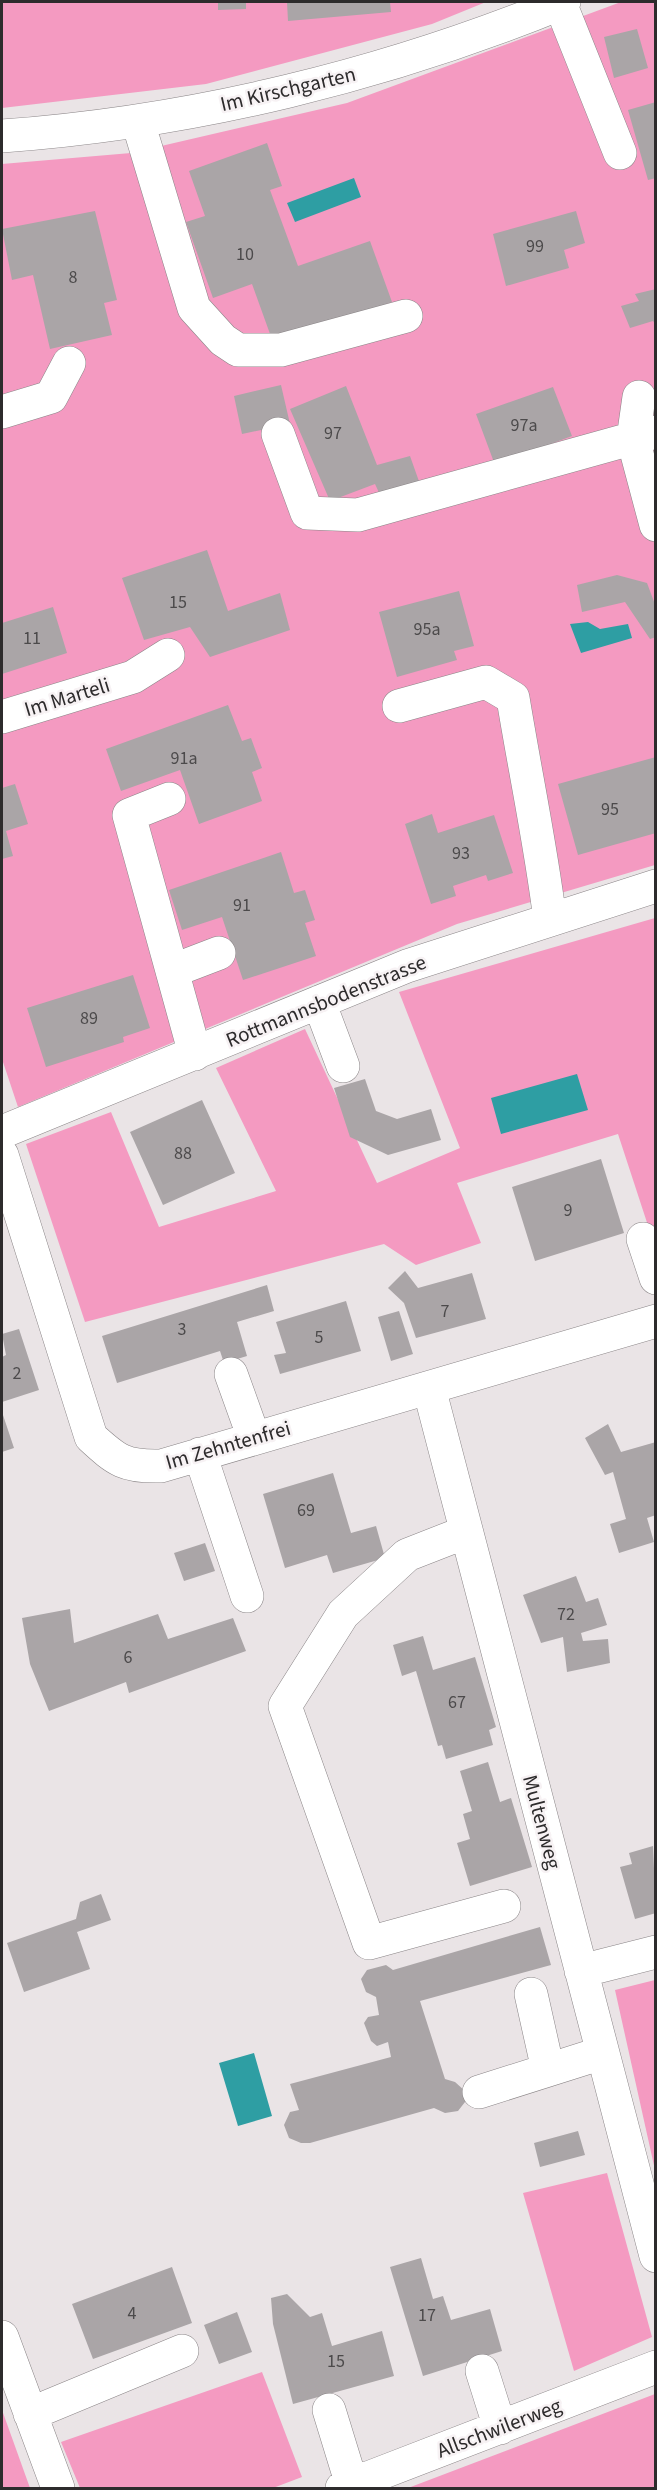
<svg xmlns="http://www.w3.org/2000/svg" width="657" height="2490" font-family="'Source Sans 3',sans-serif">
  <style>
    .green { fill: #f49ac1 }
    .water { fill: #2e9ea3 }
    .building { fill: #aaa5a7 }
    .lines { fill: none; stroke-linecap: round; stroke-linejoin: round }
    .minor-casing { stroke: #8a8587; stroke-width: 34 }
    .minor { stroke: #fff; stroke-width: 33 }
    .labels { text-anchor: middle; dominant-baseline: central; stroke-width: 5; stroke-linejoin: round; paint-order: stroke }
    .number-label { font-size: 18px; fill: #4c4a4b }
    .street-label { font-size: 21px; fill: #2d2b2c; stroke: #f7f2f4 }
  </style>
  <rect width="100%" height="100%" fill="#eae4e6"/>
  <path class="green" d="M2,2H486L432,24L206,84L2,108Z
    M621,2H655V865L457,924L18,1107L2,1059V164L131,153L347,103Z
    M655,918V1247L618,1134L457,1183L481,1243L416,1265L384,1244L85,1322L26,1144L111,1112L159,1227L276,1191L216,1068L305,1029L377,1183L460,1148L399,992Z
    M655,1980H656L655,2170L615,1990Z
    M607,2173L652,2337L574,2371L523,2193Z
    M262,2372L302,2477L273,2488H80L61,2442Z
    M655,2394V2488H408Z
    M2,2410L30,2488H2Z"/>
  <path class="water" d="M354,178L361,197L295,222L287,203Z
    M588,622L600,629L628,624L632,638L581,653L570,624Z
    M577,1074L588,1110L501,1134L491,1098Z
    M254,2053L272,2116L238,2126L219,2063Z"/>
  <path class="building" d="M218,2H246V9L218,10Z
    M287,2H390L391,12L288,21Z
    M637,29L648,68L614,78L604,37Z
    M656,102V178L648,180L628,110Z
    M267,143L282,186L270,190L298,266L370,241L392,302L274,345L252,284L213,298L186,222L205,216L189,171Z
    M95,211L117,300L104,303L112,335L50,349L33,275L12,280L2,229Z
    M576,211L585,243L564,250L569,268L506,286L493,234Z
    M656,289V325L653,321L630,328L621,306L639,301L635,294Z
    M281,385L290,424L242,434L234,396Z
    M346,386L377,465L410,456L421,487L382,499L375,484L330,501L290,409Z
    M553,387L572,436L495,465L476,414Z
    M207,550L228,611L280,593L290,630L210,657L190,627L144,640L122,578Z
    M617,575L647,583L656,607V637L650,639L625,602L582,612L577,585Z
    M459,591L474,646L454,651L457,660L397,677L379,612Z
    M53,607L67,653L2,674V623Z
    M228,705L242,741L251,738L262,768L252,772L262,801L199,824L180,770L121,791L106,749Z
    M656,757V833L578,855L558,784Z
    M15,784L28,824L6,831L13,856L2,859V788Z
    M432,814L438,833L494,815L513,873L488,881L486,875L453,886L456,896L431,904L405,824Z
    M281,852L294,893L305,890L315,920L305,923L316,956L243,980L222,917L182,930L169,890Z
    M133,975L150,1028L123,1037L124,1042L46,1067L27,1008Z
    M365,1079L376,1111L397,1119L431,1109L441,1140L388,1155L350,1137L334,1088Z
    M202,1100L235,1173L163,1205L130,1132Z
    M601,1159L624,1233L535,1261L512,1187Z
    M405,1271L418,1288L472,1273L486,1319L416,1338L404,1303L388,1288Z
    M267,1285L274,1311L237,1322L247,1356L224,1363L220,1351L117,1383L102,1336Z
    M346,1301L361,1351L280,1374L274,1355L286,1353L276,1322Z
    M399,1311L413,1354L391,1361L378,1317Z
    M19,1329L39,1390L2,1402V1357L6,1355L2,1334Z
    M2,1412L14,1448L2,1452Z
    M608,1424L621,1452L656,1442V1515L647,1518L654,1542L619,1553L610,1524L626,1519L613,1472L605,1475L585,1438Z
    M333,1473L351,1533L376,1526L385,1558L333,1573L327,1555L285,1568L263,1494Z
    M205,1543L215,1571L184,1581L174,1553Z
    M576,1576L586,1602L598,1598L607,1625L581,1633L583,1641L608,1639L610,1663L567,1672L563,1637L541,1643L523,1595Z
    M70,1609L74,1643L158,1614L168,1639L233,1618L246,1651L129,1693L126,1682L49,1711L30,1664L22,1618Z
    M423,1636L433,1670L475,1657L496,1727L489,1730L493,1745L446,1759L442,1745L438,1746L416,1671L402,1676L393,1645Z
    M488,1762L500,1802L511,1798L532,1867L470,1886L457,1843L470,1839L463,1814L472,1811L460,1771Z
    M653,1846L656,1913L635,1919L620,1867L632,1864L629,1853Z
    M101,1894L111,1920L77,1932L90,1969L24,1992L7,1943L76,1919L80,1902Z
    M540,1927L551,1965L420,2001L445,2079L455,2082L465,2091V2102L458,2111L445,2113L434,2108L310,2143H301L289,2138L284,2125L290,2112L299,2110L290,2084L391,2057L388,2042L377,2046L371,2041L364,2023L368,2017L379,2015L376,1997L366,1992L361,1979L367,1970L386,1965L393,1970Z
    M578,2131L585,2155L540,2167L534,2143Z
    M421,2258L433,2299L443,2296L451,2320L490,2309L502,2351L423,2376L390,2267Z
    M172,2267L192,2323L93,2359L72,2304Z
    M287,2294L310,2317L322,2313L332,2346L382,2331L394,2376L293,2404L273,2324L271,2298Z
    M237,2312L252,2352L219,2364L204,2325Z"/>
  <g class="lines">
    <g class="minor-casing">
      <path id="minor" d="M560,3L620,153
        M138,122L194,308L223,340L238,350H281L406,316
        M2,136C194,122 386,75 564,2
        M639,397L633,439L656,525
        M2,412L51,397L69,363
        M278,434L307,513L358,515L656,432
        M399,706L486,682L513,698C525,772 541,846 550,920
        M2,717L133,677L168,655
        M169,799L129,815L195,1054
        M172,971L219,953
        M319,1002L343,1066
        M2,1132L407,966L656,886
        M2,1155L91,1437C117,1461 125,1467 161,1466L656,1321
        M643,1239L656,1278
        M231,1374L254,1438
        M429,1388L656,2256
        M200,1454L247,1596
        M466,1532L407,1555L343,1614L285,1706L369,1943L504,1906
        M581,1971L656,1952
        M531,1994L548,2070
        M479,2092L602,2053
        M2,2337L58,2488
        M482,2371L500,2428
        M329,2410L352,2485
        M30,2414L182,2351
        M342,2488L656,2367"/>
    </g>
    <use href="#minor" class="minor"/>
  </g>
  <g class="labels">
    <g class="number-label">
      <text x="535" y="246">99</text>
      <text x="245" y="254">10</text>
      <text x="73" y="277">8</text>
      <text x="524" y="425">97a</text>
      <text x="333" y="433">97</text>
      <text x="178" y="602">15</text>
      <text x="427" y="629">95a</text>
      <text x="32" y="638">11</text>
      <text x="184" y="758">91a</text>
      <text x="610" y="809">95</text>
      <text x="461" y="853">93</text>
      <text x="242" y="905">91</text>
      <text x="89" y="1018">89</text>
      <text x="183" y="1153">88</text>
      <text x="568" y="1210">9</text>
      <text x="445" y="1311">7</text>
      <text x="182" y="1329">3</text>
      <text x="319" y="1337">5</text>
      <text x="17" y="1373">2</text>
      <text x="306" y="1510">69</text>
      <text x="566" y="1614">72</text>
      <text x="128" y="1657">6</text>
      <text x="457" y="1702">67</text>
      <text x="132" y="2313">4</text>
      <text x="427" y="2315">17</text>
      <text x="336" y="2361">15</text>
    </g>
    <g class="street-label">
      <text transform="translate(288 89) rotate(-13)">Im Kirschgarten</text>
      <text transform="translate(67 697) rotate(-17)">Im Marteli</text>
      <text transform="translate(326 1001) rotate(-22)">Rottmannsbodenstrasse</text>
      <text transform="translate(228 1445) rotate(-16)">Im Zehntenfrei</text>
      <text transform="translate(542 1822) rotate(75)">Multenweg</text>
      <text transform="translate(499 2428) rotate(-21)">Allschwilerweg</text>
    </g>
  </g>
  <rect width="657" height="2490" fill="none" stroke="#2d2b2c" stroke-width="6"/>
</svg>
